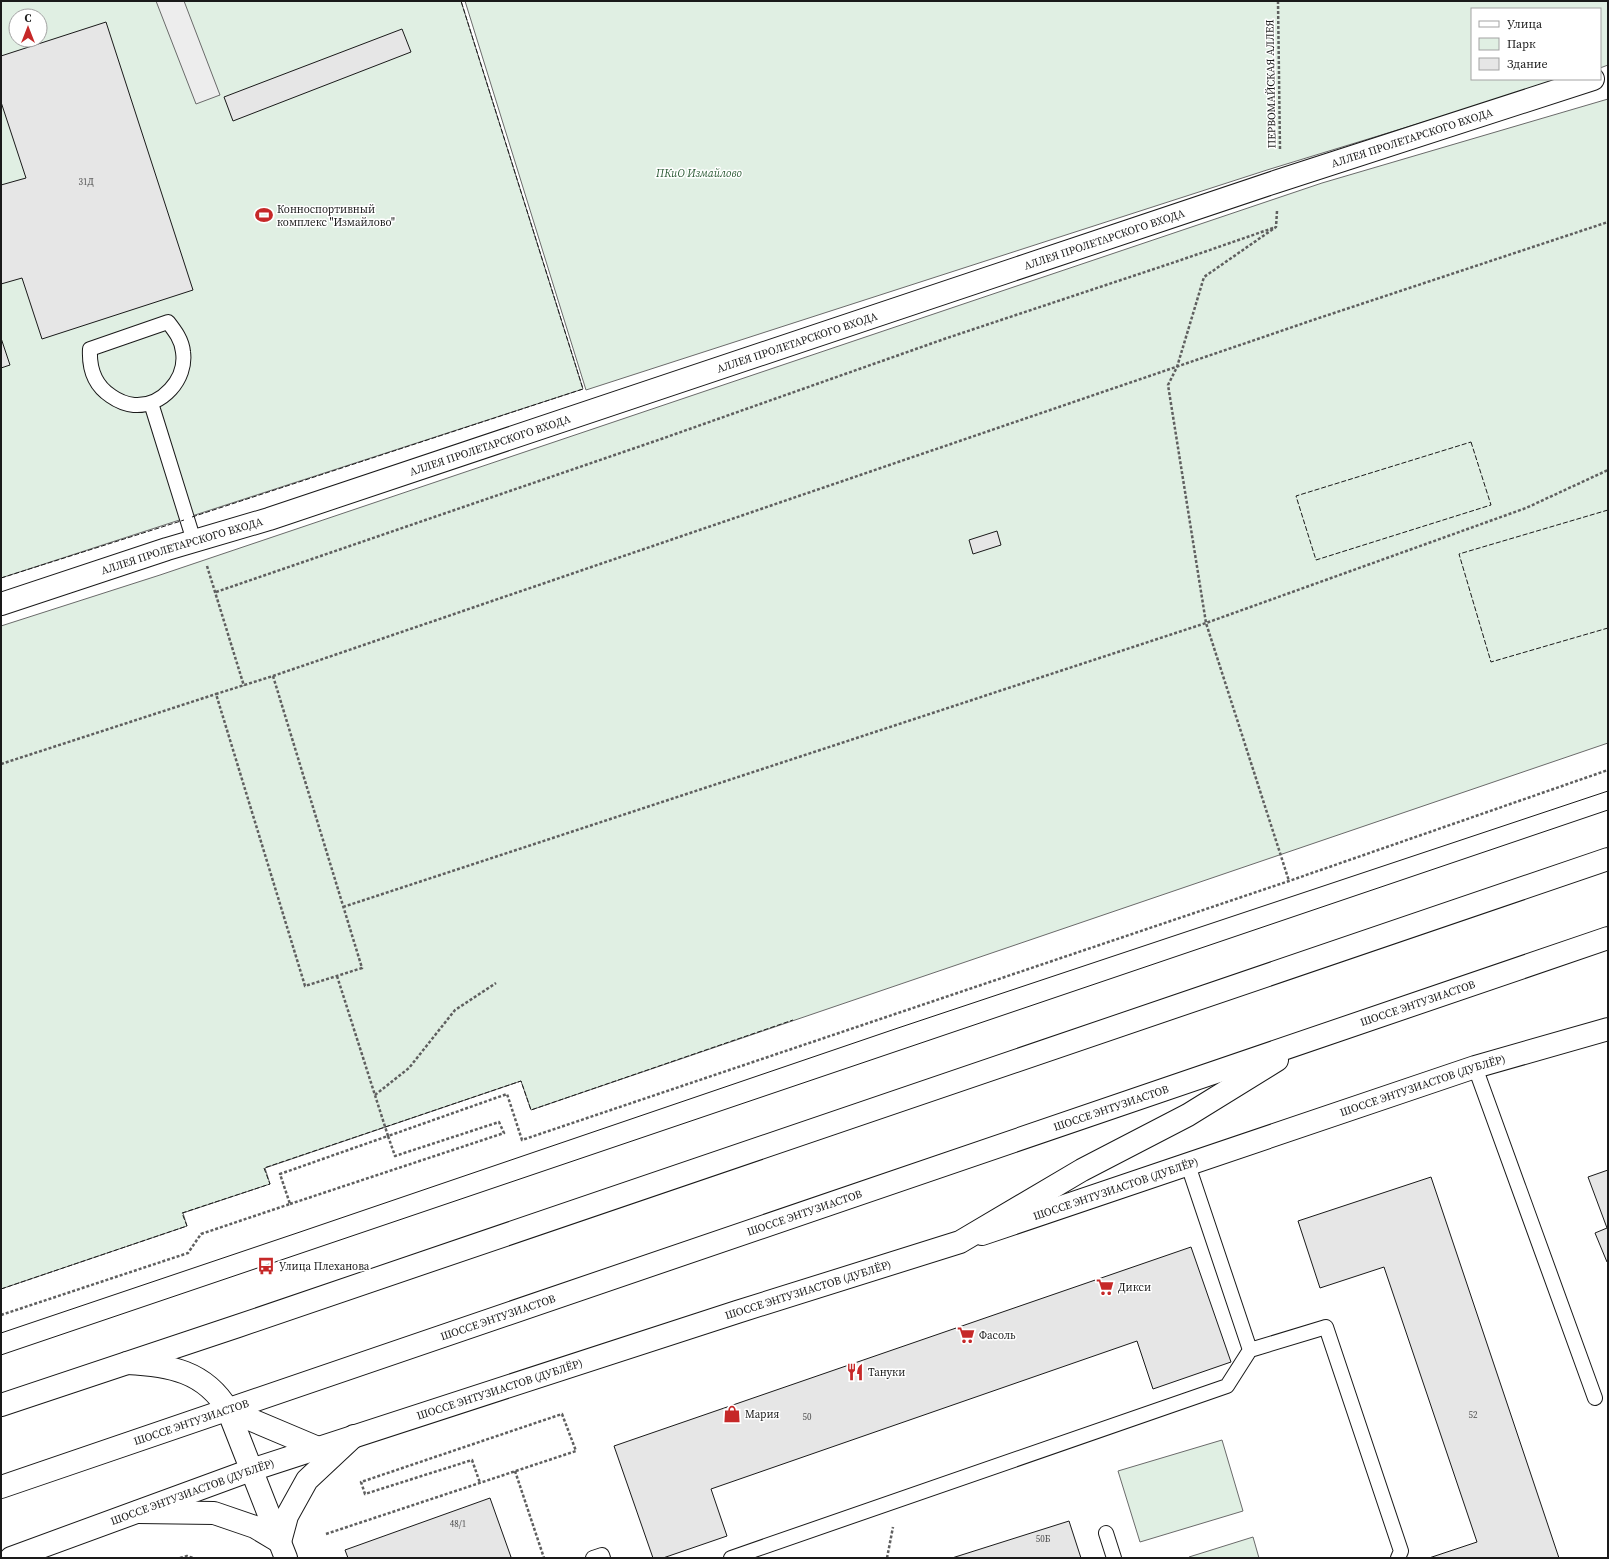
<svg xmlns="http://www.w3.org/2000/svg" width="1609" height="1559" font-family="'Source Serif 4',serif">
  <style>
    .green { fill: #e0efe3; stroke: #6a6a6a; fill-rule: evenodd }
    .parking { fill: #ededed; stroke: #6a6a6a }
    .building { fill: #e6e6e6; stroke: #1a1a1a }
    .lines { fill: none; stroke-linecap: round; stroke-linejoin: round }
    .service-casing { stroke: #1a1a1a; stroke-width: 16 }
    .minor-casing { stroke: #1a1a1a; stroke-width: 24 }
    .secondary-casing { stroke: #1a1a1a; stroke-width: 24 }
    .primary-casing { stroke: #1a1a1a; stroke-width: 24 }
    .path { stroke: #5f5f5f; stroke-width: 2.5; stroke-dasharray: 3 2; stroke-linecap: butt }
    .service { stroke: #fff; stroke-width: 14 }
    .minor { stroke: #fff; stroke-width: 22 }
    .secondary { stroke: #fff; stroke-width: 22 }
    .primary { stroke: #fff; stroke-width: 22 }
    .tram { stroke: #1a1a1a; stroke-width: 1 }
    .fence { stroke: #1a1a1a; stroke-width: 1; stroke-dasharray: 5 2; stroke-linecap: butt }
    .labels { text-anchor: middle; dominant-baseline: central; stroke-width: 3; stroke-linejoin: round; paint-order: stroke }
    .number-label { font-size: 9px; fill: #4d4d4d }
    .street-label { font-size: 11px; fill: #1a1a1a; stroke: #fff }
    .park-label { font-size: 11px; font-style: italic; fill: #2b5a34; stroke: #fff }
    .poi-label { font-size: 11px; fill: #1a1a1a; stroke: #fff; text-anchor: start }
  </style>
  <rect width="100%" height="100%" fill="#fff"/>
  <path class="green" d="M1,1H461L583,389L1,578ZM16,16H40V40H16Z
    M465,1H1608V65L1600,68V9H1472V79H1564L1267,170L586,390Z
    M1608,99V743L531,1110L521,1081L265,1168L270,1184L183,1213L187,1226L1,1289V626L160,575L1322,183Z
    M1222,1440L1243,1511L1140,1542L1118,1471Z
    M1253,1537L1259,1558H1189V1557Z"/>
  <path class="parking" d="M156,1H184L220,95L196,104Z"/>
  <path class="building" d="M106,22L193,290L42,339L22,278L1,284V185L26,178L1,102V56Z
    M402,29L411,52L233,121L224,97Z
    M1,338L10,365L1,368Z
    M997,531L1001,545L973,554L969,540Z
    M1608,1170V1261L1607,1262L1595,1233L1607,1228L1588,1177Z
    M1431,1177L1559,1558H1429L1477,1542L1384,1267L1320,1288L1298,1221Z
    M1191,1247L1231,1362L1153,1389L1137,1341L711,1489L727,1536L663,1558H653L614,1446Z
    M490,1498L511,1557L508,1558H348L345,1550Z
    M1069,1521L1081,1558H952Z"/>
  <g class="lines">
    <g class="service-casing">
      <path id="service" d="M168,322C175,331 182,340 183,352C187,379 162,407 134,405C125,404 118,401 111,396C94,385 89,368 90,349Z
        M151,403L194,541
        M1475,1067L1595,1398
        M1188,1165L1250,1350L1326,1327L1401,1551L1398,1558
        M1106,1533L1114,1558
        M593,1558L602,1555L603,1558
        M731,1558L1227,1386L1250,1350"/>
    </g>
    <g class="minor-casing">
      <g id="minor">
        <path id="s1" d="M1,604L167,549L269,519L1278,181L1593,79"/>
      </g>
    </g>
    <g class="secondary-casing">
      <g id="secondary">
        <path id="s2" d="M982,1234L1475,1067L1608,1029"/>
        <path d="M127,1363C169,1365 205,1371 228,1410L286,1558"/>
        <path d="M228,1410L318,1448"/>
        <path d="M138,1512L214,1513L255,1527L280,1542"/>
        <path d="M280,1542L287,1516L307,1480L354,1436"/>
      </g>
    </g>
    <g class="primary-casing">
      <g id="primary">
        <path d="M1,1405L238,1326L1608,859"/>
        <path id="s3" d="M1,1487L1608,938"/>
        <path id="s4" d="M11,1558L251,1470L737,1312L960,1242L1082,1170L1188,1115L1277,1060"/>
      </g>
    </g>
    <path class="path" d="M1278,1L1280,150
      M1277,211L1276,227L1204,277L1177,367L1168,385L1206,623L1289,881
      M207,566L244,686
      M216,592L664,438L947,338L1181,260L1276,227
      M273,676L1316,319L1608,222
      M273,676L362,968L305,986L216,694Z
      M1,764L216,694
      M343,907L1206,623L1526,508L1608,470
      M375,1095L409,1068L455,1010L496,983
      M290,1204L504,1133L499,1122L395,1156L388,1136L507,1094L522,1140L1289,881L1608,770
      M1,1315L188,1253L201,1234L290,1204L280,1174L388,1136L337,976
      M515,1471L544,1558
      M326,1534L576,1451L562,1414L361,1482L365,1494L472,1460L480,1483
      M180,1558L187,1556L193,1558
      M887,1558L893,1527"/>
    <use href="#service" class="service"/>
    <use href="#minor" class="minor"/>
    <use href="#secondary" class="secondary"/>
    <use href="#primary" class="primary"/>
    <path class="tram" d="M1,1333L300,1232L898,1028L1608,791
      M1,1355L1608,810"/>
    <path class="fence" d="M1471,442L1491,505L1316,560L1296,496Z
      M1608,510L1459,554L1491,662L1608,628
      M192,517L583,389L461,1
      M1,578L184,520
      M1,1289L187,1226L182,1213L270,1184L264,1168L521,1081L531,1110L793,1020"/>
  </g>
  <defs>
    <g id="stadium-bare" transform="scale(1.38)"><path d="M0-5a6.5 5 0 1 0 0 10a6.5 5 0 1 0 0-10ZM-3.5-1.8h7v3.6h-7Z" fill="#c62828" stroke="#fff" stroke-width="2.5" paint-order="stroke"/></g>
    <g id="bus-bare" transform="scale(1.38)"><path d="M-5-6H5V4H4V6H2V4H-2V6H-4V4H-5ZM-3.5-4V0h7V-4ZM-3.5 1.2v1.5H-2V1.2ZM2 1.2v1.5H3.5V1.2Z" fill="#c62828" stroke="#fff" stroke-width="2.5" paint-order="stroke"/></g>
    <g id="supermarket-bare" transform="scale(1.38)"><path d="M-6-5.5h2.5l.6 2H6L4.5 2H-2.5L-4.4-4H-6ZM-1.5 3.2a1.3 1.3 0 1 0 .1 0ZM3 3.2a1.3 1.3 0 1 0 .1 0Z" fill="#c62828" stroke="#fff" stroke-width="2.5" paint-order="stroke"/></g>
    <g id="restaurant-bare" transform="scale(1.38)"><path d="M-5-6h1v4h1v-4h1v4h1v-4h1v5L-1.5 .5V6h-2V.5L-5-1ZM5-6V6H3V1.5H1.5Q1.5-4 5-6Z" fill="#c62828" stroke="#fff" stroke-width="2.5" paint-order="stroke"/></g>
    <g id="shop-bare" transform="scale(1.38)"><path d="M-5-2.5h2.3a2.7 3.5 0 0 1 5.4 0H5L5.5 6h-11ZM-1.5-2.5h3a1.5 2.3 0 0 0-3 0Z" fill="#c62828" stroke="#fff" stroke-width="2.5" paint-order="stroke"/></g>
  </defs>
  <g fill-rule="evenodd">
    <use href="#stadium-bare" x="264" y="215"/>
    <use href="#bus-bare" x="266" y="1266"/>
    <use href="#supermarket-bare" x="1105" y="1287"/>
    <use href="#supermarket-bare" x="966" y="1335"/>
    <use href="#restaurant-bare" x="855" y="1372"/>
    <use href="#shop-bare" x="732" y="1414"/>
  </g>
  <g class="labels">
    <g class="number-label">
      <text x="86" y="182">31Д</text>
      <text x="1473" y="1415">52</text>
      <text x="807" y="1417">50</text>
      <text x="458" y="1524">48/1</text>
      <text x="1043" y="1539">50Б</text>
    </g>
    <g class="street-label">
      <text transform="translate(1271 84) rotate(-91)">ПЕРВОМАЙСКАЯ АЛЛЕЯ</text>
      <text stroke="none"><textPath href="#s1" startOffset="1486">АЛЛЕЯ ПРОЛЕТАРСКОГО ВХОДА</textPath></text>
      <text stroke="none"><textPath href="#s1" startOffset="1162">АЛЛЕЯ ПРОЛЕТАРСКОГО ВХОДА</textPath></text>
      <text stroke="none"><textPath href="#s1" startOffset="838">АЛЛЕЯ ПРОЛЕТАРСКОГО ВХОДА</textPath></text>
      <text stroke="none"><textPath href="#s1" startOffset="514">АЛЛЕЯ ПРОЛЕТАРСКОГО ВХОДА</textPath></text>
      <text stroke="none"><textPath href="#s1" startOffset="190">АЛЛЕЯ ПРОЛЕТАРСКОГО ВХОДА</textPath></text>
      <text stroke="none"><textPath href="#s3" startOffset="1497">ШОССЕ ЭНТУЗИАСТОВ</textPath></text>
      <text stroke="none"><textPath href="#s2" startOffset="465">ШОССЕ ЭНТУЗИАСТОВ (ДУБЛЁР)</textPath></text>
      <text stroke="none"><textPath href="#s3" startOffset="1173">ШОССЕ ЭНТУЗИАСТОВ</textPath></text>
      <text stroke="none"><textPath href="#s2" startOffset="141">ШОССЕ ЭНТУЗИАСТОВ (ДУБЛЁР)</textPath></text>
      <text stroke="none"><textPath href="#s3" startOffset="849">ШОССЕ ЭНТУЗИАСТОВ</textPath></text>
      <text stroke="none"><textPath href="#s4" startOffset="841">ШОССЕ ЭНТУЗИАСТОВ (ДУБЛЁР)</textPath></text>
      <text stroke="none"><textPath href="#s3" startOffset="525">ШОССЕ ЭНТУЗИАСТОВ</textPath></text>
      <text stroke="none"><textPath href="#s4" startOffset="517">ШОССЕ ЭНТУЗИАСТОВ (ДУБЛЁР)</textPath></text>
      <text stroke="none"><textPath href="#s3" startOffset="201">ШОССЕ ЭНТУЗИАСТОВ</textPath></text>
      <text stroke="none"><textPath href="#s4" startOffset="193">ШОССЕ ЭНТУЗИАСТОВ (ДУБЛЁР)</textPath></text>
    </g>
    <g class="park-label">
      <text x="699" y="173">ПКиО Измайлово</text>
    </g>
    <g class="poi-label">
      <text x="277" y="209">Конноспортивный<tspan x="277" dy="13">комплекс "Измайлово"</tspan></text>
      <text x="279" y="1266">Улица Плеханова</text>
      <text x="1118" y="1287">Дикси</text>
      <text x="979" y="1335">Фасоль</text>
      <text x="868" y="1372">Тануки</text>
      <text x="745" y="1414">Мария</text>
    </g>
  </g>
  <rect width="1609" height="1559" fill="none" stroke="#1a1a1a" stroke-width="4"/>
  <rect x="1471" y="8" width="130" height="72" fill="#ffffff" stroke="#a3a3a3"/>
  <rect x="1479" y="21" width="20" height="6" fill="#ffffff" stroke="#a3a3a3"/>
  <text x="1507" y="28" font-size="12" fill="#1a1a1a">Улица</text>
  <rect x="1479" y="38" width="20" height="12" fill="#e0efe3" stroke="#a3a3a3"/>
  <text x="1507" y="48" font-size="12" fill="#1a1a1a">Парк</text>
  <rect x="1479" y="58" width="20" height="12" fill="#e6e6e6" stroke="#a3a3a3"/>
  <text x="1507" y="68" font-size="12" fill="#1a1a1a">Здание</text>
  <g transform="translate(28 28)"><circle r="19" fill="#ffffff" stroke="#a3a3a3"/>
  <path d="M0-3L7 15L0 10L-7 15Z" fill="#c62828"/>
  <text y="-6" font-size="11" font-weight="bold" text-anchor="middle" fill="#1a1a1a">С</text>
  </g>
</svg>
